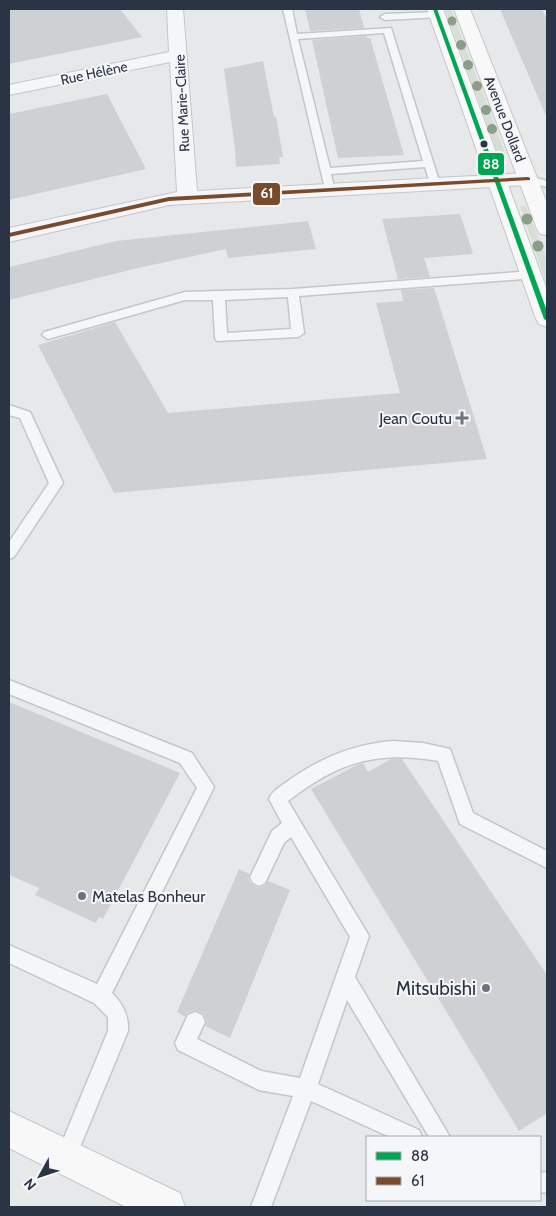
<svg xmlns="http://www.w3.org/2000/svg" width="556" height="1216" font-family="Cabin,sans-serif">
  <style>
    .green { fill: #d6ded6 }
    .building { fill: #ced0d3 }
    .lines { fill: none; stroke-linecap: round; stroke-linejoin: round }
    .service-casing { stroke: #c4c6c8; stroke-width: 3 }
    .minor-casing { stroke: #c4c6c8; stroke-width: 2 }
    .secondary-casing { stroke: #c4c6c8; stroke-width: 2 }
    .service { fill: #f5f6f7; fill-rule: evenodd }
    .minor { fill: #f5f6f7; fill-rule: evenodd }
    .secondary { fill: #f8f8f8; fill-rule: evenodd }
    .bus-1-casing { stroke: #f4f6f9; stroke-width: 3 }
    .bus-2-casing { stroke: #f4f6f9; stroke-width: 3 }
    .bus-1 { fill: #00a651; fill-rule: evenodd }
    .bus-2 { fill: #7a4b2a; fill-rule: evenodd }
    .tree { fill: #8a9e88 }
    .bus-dot { fill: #2b3445; stroke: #f4f6f9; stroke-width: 2 }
    .poi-dot { fill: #6c737f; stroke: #f4f6f9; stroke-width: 2 }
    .labels { text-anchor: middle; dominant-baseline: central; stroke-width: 4; stroke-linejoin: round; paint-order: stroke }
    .far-street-label { font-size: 14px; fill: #2b3445; stroke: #f4f6f9 }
    .poi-label { font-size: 16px; fill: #2b3445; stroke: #f4f6f9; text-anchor: end }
    .near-poi-label { font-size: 19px; fill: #2b3445; stroke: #f4f6f9; text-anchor: end }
    .line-badge { stroke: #f4f6f9; stroke-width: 2 }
    .badge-label { font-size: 14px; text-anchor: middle; font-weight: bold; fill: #fff }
  </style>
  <rect width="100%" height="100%" fill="#e6e8ea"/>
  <path class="green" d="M445,9H451L505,153L498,154Z
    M520,206H526L547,260V285Z"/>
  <path class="building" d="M9,9H120L142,37L9,64Z
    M305,9H359L364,28L310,31Z
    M500,9H542L547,20V118Z
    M366,36L367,38H370L404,155L338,158L312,40Z
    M263,61L274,117H276L283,157H279L280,164L236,167L235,148L224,69Z
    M107,94L146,169L9,200V114Z
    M460,214L473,254L424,258L430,277L398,279L382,219Z
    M308,221L316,249L228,258L226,249L138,268L9,300V267L116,241Z
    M434,288L487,459L114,493L38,345L115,322L168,413L400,393L376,303L403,301L401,290Z
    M9,702L180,773L103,919L99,917L96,923L35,895L39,888L9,875Z
    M391,759H402L547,975V1113L519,1131L311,789L357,765L363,763L368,772Z
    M239,869L250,874L248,878L251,884L258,888L266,885L268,881L290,890L230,1038L205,1026L207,1021L203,1013L194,1010L187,1013L185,1017L177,1012Z"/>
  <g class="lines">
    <g class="service-casing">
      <path id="service" d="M283,9H292L297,34L391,28L440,184L439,186H431L425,167L331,174L335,191L330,194L326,193ZM384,33L423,161L330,168L298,39Z
        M437,12L440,13V17L385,20L380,17L385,14Z
        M528,176L547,181V187L524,181L523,179L524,177Z
        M532,271L538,275L536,278L299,296L304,333L298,337L217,341L215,338L213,300H185L48,339L42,335L44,332L185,292L293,289ZM288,297L291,329L227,333L225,300Z
        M9,405L30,412L63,483L14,557L9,559V542L49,483L20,418L9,415Z
        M9,680L192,753L214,787L112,993C123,1004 129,1016 128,1031L73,1164L66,1167L59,1164L56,1157L108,1031V1017L94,1003L9,963V945L97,984L197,788L180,763L9,694Z
        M393,741L423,743L450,749L473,813L547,851V868L460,824L438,761C375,750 337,763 288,801L369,936L355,977L450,1137H429L347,1000L318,1084L419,1130L422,1137H390L311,1101L271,1207H251L293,1096L259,1090L178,1050L175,1043L188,1015L195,1012L202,1015L205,1022L197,1039L261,1071L300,1078L350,937L291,837L284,843L265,883L259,886L253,883L250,877L253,871L272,831L282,823L269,799C272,791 281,786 288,781C320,758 354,744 393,741Z
        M547,1172V1192L540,1193V1173Z"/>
    </g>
    <g class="minor-casing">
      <path id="minor" d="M167,9H183L197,191L528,173L535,175L538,179L535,183L528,185L169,205L9,242V228L177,192L170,62L9,95V85L169,52Z"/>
    </g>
    <g class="secondary-casing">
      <path id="secondary" d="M427,9H443L547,290V327L539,324L536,319Z
        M454,9H470L547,203V235L540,234L537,229Z
        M9,1111L180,1193L185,1207H126L9,1148Z"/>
    </g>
    <use href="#service" class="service"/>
    <use href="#minor" class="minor"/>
    <use href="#secondary" class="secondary"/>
    <g class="bus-1-casing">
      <path id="bus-1" d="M433,9H437L547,311V321L544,319Z"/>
    </g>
    <g class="bus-2-casing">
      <path id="bus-2" d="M528,177L530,178V180L169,201L9,237V233L169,197Z"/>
    </g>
    <use href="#bus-1" class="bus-1"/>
    <use href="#bus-2" class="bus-2"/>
  </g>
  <g class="tree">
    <circle cx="452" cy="21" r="4.5"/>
    <circle cx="461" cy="45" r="5"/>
    <circle cx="468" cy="65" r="5"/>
    <circle cx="477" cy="86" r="5"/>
    <circle cx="486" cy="110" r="5"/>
    <circle cx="492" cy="129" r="5"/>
    <circle cx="527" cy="219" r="5.5"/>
    <circle cx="538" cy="246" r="5.5"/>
  </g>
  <circle class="bus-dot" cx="484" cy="144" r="4.5"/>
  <g class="poi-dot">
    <path d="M459.5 410.5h5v5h5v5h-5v5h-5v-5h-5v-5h5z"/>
    <circle cx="82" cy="896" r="5"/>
    <circle cx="486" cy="988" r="5"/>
  </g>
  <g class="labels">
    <g class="far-street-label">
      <text transform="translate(94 73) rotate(-12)">Rue Hélène</text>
      <text transform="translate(182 103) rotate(-93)">Rue Marie-Claire</text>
      <text transform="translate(505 119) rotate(69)">Avenue Dollard</text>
    </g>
    <g class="poi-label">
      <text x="452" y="418">Jean Coutu</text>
      <text x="92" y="896" text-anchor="start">Matelas Bonheur</text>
    </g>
    <g class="near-poi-label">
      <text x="476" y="988">Mitsubishi</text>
    </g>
  </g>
  <g class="line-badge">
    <rect x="477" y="152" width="28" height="24" rx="5" fill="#00a651"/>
    <rect x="252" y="182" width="29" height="24" rx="5" fill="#7a4b2a"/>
  </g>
  <g class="badge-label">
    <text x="491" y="169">88</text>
    <text x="267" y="198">61</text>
  </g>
  <rect width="556" height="1216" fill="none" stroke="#2b3445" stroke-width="20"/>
  <rect x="366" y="1136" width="175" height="65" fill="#f4f6f9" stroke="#a4a8b1"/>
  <rect x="376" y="1152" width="25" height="8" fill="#00a651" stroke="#a4a8b1"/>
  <text x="411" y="1161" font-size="15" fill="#2b3445">88</text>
  <rect x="376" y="1177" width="25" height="8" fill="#7a4b2a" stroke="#a4a8b1"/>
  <text x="411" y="1186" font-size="15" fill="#2b3445">61</text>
  <g transform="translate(40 1176) rotate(230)" stroke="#f4f6f9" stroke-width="4" paint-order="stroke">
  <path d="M0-4L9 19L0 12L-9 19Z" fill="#2b3445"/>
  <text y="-8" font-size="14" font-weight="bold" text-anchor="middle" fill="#2b3445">N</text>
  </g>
</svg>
